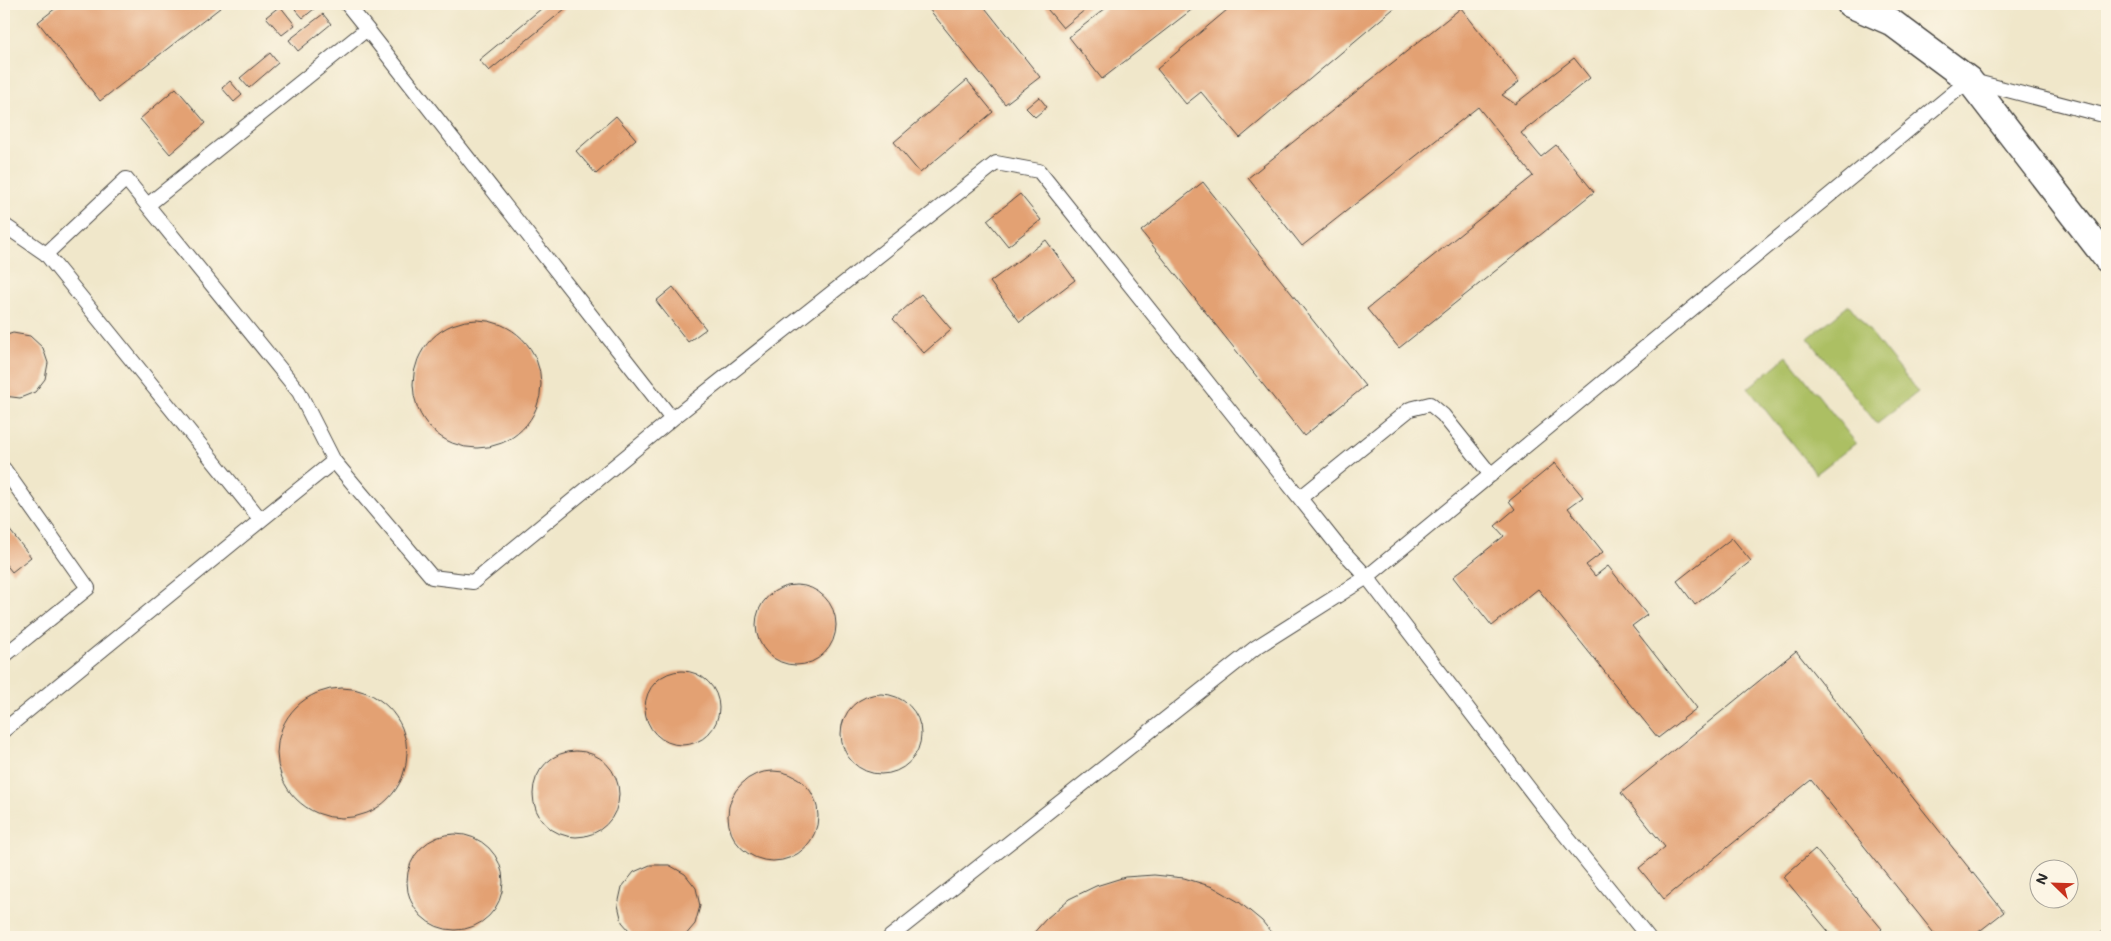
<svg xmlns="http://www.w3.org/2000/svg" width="2111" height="941" font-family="Mali,sans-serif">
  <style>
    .green { fill: #acbf63; stroke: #6c7547 }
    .building { fill: #e3a173 }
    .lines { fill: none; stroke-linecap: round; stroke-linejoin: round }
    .lane-casing { stroke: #494743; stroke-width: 16 }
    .street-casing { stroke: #494743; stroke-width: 29 }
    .lane { stroke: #fff; stroke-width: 14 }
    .street { stroke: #fff; stroke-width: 26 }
  </style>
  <rect width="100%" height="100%" fill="#fcf5e5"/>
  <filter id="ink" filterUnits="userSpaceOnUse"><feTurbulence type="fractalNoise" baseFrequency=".02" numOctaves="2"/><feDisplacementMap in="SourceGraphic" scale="10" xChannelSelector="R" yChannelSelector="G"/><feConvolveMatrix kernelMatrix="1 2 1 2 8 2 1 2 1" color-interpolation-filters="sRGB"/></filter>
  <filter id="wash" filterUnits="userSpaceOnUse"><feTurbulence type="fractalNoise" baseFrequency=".0096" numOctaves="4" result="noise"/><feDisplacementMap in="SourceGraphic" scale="20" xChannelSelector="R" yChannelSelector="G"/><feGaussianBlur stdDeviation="1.12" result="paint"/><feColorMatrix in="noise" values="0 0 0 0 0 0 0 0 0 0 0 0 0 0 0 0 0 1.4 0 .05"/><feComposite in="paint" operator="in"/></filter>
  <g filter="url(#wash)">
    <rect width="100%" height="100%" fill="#f0e7ca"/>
    <path class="green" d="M1849,305L1918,392L1877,424L1808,338Z
      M1787,356L1856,443L1816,474L1748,388Z"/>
    <g id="blocks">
      <path class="building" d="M61,4H225L100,101L38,22Z
        M300,4H320L303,18L295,9Z
        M547,4H571L489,71L479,60Z
        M925,4H982L1040,77L1005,104Z
        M1043,4H1092L1063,28Z
        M1111,4H1199L1102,79L1069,37Z
        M1234,4H1399L1240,138L1201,92L1186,104L1157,69Z
        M280,6L295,25L282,35L266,17Z
        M1461,8L1519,82L1502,95L1515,104L1574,58L1590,78L1521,133L1541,157L1556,145L1594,192L1399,348L1367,309L1533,176L1478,107L1302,246L1248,178Z
        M323,14L331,24L298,51L289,40Z
        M270,53L278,63L249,88L240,78Z
        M967,80L993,112L920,173L894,142Z
        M230,81L242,95L234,102L222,88Z
        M176,88L206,123L170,154L140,119Z
        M1039,97L1047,107L1035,117L1026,108Z
        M616,116L636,139L596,174L576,151Z
        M1203,182L1365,386L1304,436L1141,231Z
        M1020,194L1041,220L1008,246L987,220Z
        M1046,240L1075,280L1020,322L990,282Z
        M673,287L706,329L688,342L656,301Z
        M921,294L951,329L924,353L893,319Z
        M413 384a64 64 0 1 1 128 0a64 64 0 1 1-128 0Z
        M13,333L30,336L43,348L48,363L45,379L35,392L20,398L4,396V336Z
        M1555,463L1583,497L1568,508L1603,552L1586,565L1595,576L1608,566L1647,615L1632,626L1697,708L1658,738L1538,589L1492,626L1453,577L1504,536L1495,526L1515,509L1509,501Z
        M4,523L31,557L12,572L4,562Z
        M1732,538L1751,561L1695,605L1677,581Z
        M756 625a40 40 0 1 1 80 0a40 40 0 1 1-80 0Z
        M1796,651L2004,912L1972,937H1937L1811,780L1664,899L1639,868L1665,847L1621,793Z
        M645 708a37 37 0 1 1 74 0a37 37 0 1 1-74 0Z
        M277 753a65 65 0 1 1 130 0a65 65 0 1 1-130 0Z
        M841 734a40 40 0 1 1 80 0a40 40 0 1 1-80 0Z
        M533 794a43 43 0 1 1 86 0a43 43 0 1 1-86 0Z
        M728 816a45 45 0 1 1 90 0a45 45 0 1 1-90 0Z
        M407 882a48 48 0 1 1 96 0a48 48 0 1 1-96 0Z
        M1815,849L1882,929L1873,937H1833L1783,877Z
        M650,865H669L685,874L696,888L700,906L695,924L684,937H635L622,922L618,905L622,887L634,872Z
        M1154,875L1184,878L1213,887L1239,902L1262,921L1275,937H1030L1046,919L1069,899L1096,886L1125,877Z
        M2107,928V937H2096Z"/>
    </g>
  </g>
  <g filter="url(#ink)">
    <use href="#blocks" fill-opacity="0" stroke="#494743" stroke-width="1"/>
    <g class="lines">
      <g class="lane-casing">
        <path id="lane" d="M347,4L367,29
          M4,225L46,254L126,179L299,392L334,461L432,577L473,582L672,419L367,29L149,204
          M46,254L261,520L334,461
          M672,419L996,163L1039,171L1338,546L1367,577L1554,821L1648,937
          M4,469L88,588L4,656
          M1300,498L1410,409L1430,404L1443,415L1491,475
          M4,730L261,520
          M890,937L1255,648L1367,577L1969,80L2107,116"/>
      </g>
      <g class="street-casing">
        <path id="street" d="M1850,4L1891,22L1969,80L2107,259"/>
      </g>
      <use href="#lane" class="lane"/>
      <use href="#street" class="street"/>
    </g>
  </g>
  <rect width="2111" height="941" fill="none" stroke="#fcf5e5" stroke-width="20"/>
  <g transform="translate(2054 884) rotate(293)"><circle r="24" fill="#fcf5e5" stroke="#a8a49b"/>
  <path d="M0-4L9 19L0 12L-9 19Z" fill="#c8321e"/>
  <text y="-8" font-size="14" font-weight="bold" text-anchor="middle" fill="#2b2b2b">N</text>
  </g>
</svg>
